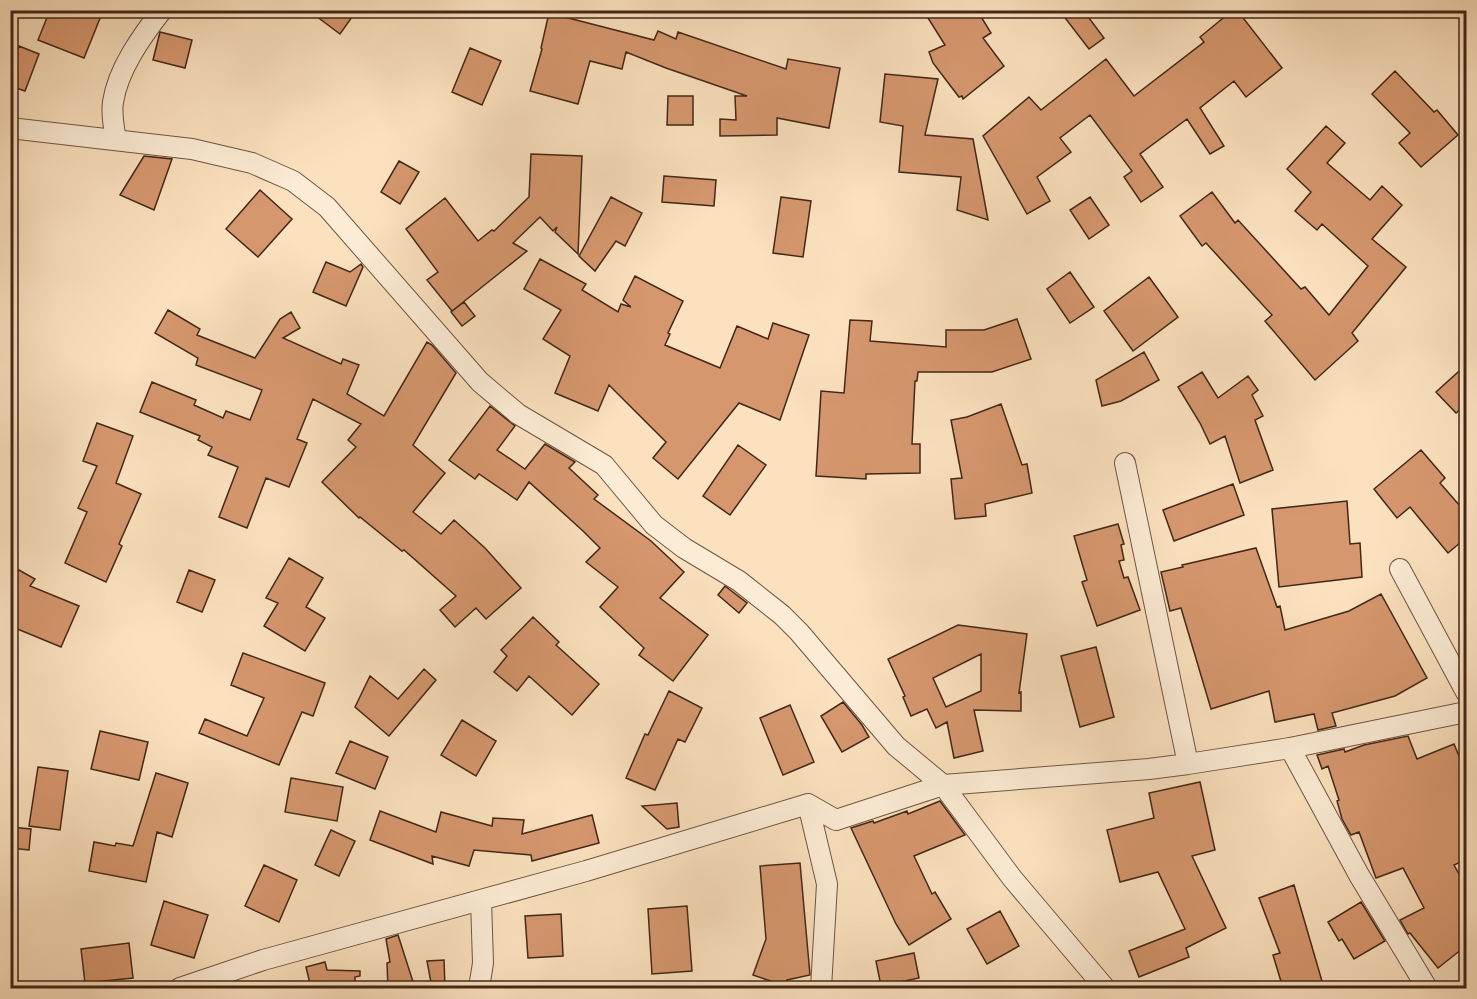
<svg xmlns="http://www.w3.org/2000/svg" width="1477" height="999" font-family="Cardo,serif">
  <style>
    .building { fill: #d6976e; stroke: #422718; stroke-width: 1.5; fill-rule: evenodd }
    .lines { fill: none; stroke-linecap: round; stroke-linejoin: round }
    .minor-casing { stroke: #705642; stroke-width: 22 }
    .minor { stroke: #fcecd5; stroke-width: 20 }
  </style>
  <rect width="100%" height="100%" fill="#fbe1be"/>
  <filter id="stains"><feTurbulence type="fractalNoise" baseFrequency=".00333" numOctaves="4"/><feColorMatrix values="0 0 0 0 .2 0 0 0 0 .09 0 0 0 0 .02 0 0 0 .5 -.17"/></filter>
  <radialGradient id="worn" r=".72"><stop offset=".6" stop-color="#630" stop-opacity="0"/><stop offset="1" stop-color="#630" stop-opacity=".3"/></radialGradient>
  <path class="building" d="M50,10H88L101,16L84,58L38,40Z
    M308,10H357L340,34Z
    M923,10H977L991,33L983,38L1004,66L963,99L962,96L959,97L933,63L929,52L945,45Z
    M1059,10H1083L1104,38L1089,49Z
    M1233,10H1237L1282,68L1246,97L1234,81L1200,108L1224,146L1210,154L1187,119L1140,154L1163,187L1141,202L1124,177L1132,171L1090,115L1060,138L1071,152L1037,177L1050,201L1027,214L983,136L1029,97L1041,110L1106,59L1134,96L1204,42L1200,37Z
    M549,13L654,40L658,31L676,39L678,32L786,69L788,59L840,68L829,128L777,118V135L720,136V119L736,120L735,96H747L666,68L626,52L622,69L590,61L578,104L530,91L542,49L541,48Z
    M160,32L192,40L185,68L153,60Z
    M19,46L39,54L25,91L10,86V68Z
    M470,48L501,61L482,105L452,92Z
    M1395,71L1434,112L1437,110L1458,135L1421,167L1399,143L1410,133L1372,94Z
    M885,74L938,79L925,135L973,139L988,220L957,210L961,177L899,172L903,126L880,122Z
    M668,96H693V125H667Z
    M1326,126L1345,143L1327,163L1370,200L1382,186L1402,205L1372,239L1406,267L1352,333L1358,341L1315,380L1265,321L1272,315L1206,243L1202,246L1180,216L1212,192L1235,223L1238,220L1301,289L1305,287L1329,315L1368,266L1322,224L1317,230L1295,211L1311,192L1287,169Z
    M531,154L582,156L578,254L555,232L557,227L553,231L540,217L513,243L527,251L452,311L427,280L438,272L406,229L445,198L478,241L492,230L494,231L529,197Z
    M144,156L172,159L154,210L120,195Z
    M399,161L419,172L400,204L381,192Z
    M664,176L716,180L714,206L662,202Z
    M260,190L292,219L258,257L226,229Z
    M611,197L642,213L625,246L616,241L595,271L579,256Z
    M781,197L811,201L803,257L773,253Z
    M1090,197L1109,225L1089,239L1070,210Z
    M540,259L586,284L582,290L618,312L621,304L631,307L623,300L635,276L683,301L668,333L670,334L665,345L720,368L737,326L768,339L773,323L809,335L780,420L739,403L678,479L653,458L666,442L609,385L598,411L555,393L570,356L543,339L561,310L524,289Z
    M326,262L350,272L361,264L363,267L346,306L313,292Z
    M1070,272L1094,307L1070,323L1047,289Z
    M1149,277L1178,317L1133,351L1104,311Z
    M464,302L475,316L462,326L451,312Z
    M168,310L200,329L197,335L255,358L280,319L291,312L300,328L283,338L341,364L343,359L359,365L347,394L384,416L427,342L432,345L456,373L413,445L445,473L413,512L441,534L454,520L485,548L521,588L486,619L476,608L455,627L440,610L456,596L404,550L402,551L360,517L359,518L322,482L356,447L348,440L361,424L313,399L297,439L307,443L289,487L266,478L247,528L219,517L238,467L208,455L212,447L198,440L200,436L140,412L152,382L196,400L194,405L223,418L226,411L250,420L262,390L196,365L198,358L155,333Z
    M1017,319L1031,359L992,372H918L917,381H915L912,444H920V473L866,474V479L816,476L821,391L844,393L850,320L872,321L870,341L946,347V330H984Z
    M1144,352L1159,380L1121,401L1102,406L1096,380Z
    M1467,364V404L1456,413L1436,392Z
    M1202,372L1218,398L1248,376L1258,390L1252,395L1263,416L1255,420L1273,470L1240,483L1225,436L1210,444L1200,423L1178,387Z
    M1001,404L1022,465L1027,464L1032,493L985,504L986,516L955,519L951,479L962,478L951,420L967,417Z
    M490,406L515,426L497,450L525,469L545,444L575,462L569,468L598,495L594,499L651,541L684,572L660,598L708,635L673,681L639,655L644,648L600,607L618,587L586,562L600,548L583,531L529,482L517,500L479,474L475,479L449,460Z
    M97,423L133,436L116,483L141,494L119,544L122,546L106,582L65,563L87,512L78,508L97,466L83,461Z
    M738,445L766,465L730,515L703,496Z
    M1421,450L1445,478L1440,483L1467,514V537L1448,553L1410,507L1397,518L1374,489Z
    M1233,484L1244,515L1174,541L1163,510Z
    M1347,501L1350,544L1360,543L1362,577L1279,587L1272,509Z
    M1118,524L1124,544L1121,545L1124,560L1119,561L1124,578L1128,577L1140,610L1097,626L1082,582L1087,580L1074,536Z
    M1256,548L1277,607L1280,606L1285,630L1349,611L1381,594L1427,678L1395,696L1332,713L1336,726L1318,730L1314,714L1275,722L1269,691L1211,709L1181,608L1170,611L1161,572L1183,567L1182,565Z
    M289,558L323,578L306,607L325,618L305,651L264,626L278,603L266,598Z
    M10,565L35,579L30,586L79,606L61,647L10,626Z
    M189,570L215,580L202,612L177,602Z
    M725,586L747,603L739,613L718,595Z
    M533,617L559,642L556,645L599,684L572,715L529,676L517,691L494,672L507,656L501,650Z
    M958,625L1027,634L1019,693L1021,692V711L974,710L983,751L954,758L947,722L936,728L927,709L911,716L903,697L905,696L888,659ZM981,654V691L946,707L933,678Z
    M1096,647L1114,717L1080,727L1061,656Z
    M243,653L325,683L313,716L302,712L279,765L199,733L205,719L247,736L264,698L231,685Z
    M424,669L436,680L389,736L355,707L370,676L398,699Z
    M669,691L702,708L685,742L678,739L655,790L626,778L645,734L648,735Z
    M843,702L862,725L869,737L842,752L821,716Z
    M790,705L814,762L783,775L760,718Z
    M462,720L496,741L476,776L441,755Z
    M100,731L148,742L139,780L91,769Z
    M1408,736L1417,759L1454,744L1467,775V859L1454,865L1467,888V945L1438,968L1410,933L1408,934L1400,920L1424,908L1403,868L1376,878L1359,832L1351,835L1342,819L1337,801L1339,800L1328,766L1322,769L1317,755L1344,749L1345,752L1364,745Z
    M350,741L388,757L375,789L336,773Z
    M38,767L68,771L60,830L29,826Z
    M156,773L188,783L172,837L157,832L146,882L89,871L94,842L115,846L116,843L133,846Z
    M291,778L343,787L337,821L285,812Z
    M1200,782L1215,850L1192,856L1226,928L1186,948L1189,957L1139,977L1129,951L1185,929L1158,872L1120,882L1107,830L1154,818L1149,793Z
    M940,801L965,835L914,856L932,894L935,892L951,919L909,945L896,924L851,828L873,821L874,823L907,811L908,814Z
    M677,803L679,827L667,829L642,806Z
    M380,811L436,832L441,812L492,826L493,818L524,820L522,834L592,815L599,843L532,861L531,855L474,850L469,866L432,856L433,864L370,840Z
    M10,827L31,829L29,850L10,848Z
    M331,830L355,841L339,876L315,865Z
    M800,863L810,975L787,980L785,986L753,975L766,939L760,866Z
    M264,865L297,880L279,922L245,906Z
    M1294,885L1324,988H1283L1273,955L1280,953L1259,898Z
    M164,901L208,915L194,958L151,945Z
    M1361,902L1385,941L1354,959L1342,939L1339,941L1328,922Z
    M687,906L692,971L652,974L648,909Z
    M1000,911L1019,946L987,964L967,929Z
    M561,914L563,956L528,958L525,916Z
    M398,935L415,988H388L387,963L390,962L386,939Z
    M129,943L133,978L85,983L81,949Z
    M914,953L919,978L881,986L876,961Z
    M444,960L445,988H432L427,961Z
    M325,962L327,970L360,971V976L355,977V988H332V983L311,988L306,967Z"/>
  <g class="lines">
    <g class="minor-casing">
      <path id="minor" d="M10,128L192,149L252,163L293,181L327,207L480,382L518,414L604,465L654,525L684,548L739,581L782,615L799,632L896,746L943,785L1012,878L1105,988
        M116,140C114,128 111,115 113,102C118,69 142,36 162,10
        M1125,463L1188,764
        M1400,569L1466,692
        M1290,748L1359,875L1427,988
        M808,804L827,884L821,988
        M180,988L263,960L586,871L808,804L836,820L943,785L1149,769L1188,764L1290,748L1466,712
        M479,988L483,963L481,900"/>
    </g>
    <use href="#minor" class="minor"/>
  </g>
  <rect width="1477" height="999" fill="none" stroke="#fbe1be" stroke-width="36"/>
  <rect x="12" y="12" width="1453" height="975" fill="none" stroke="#422718" stroke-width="3"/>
  <rect x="18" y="18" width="1441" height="963" fill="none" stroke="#422718" stroke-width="1.5"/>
  <rect width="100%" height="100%" filter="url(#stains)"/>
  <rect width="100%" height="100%" fill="url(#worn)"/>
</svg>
